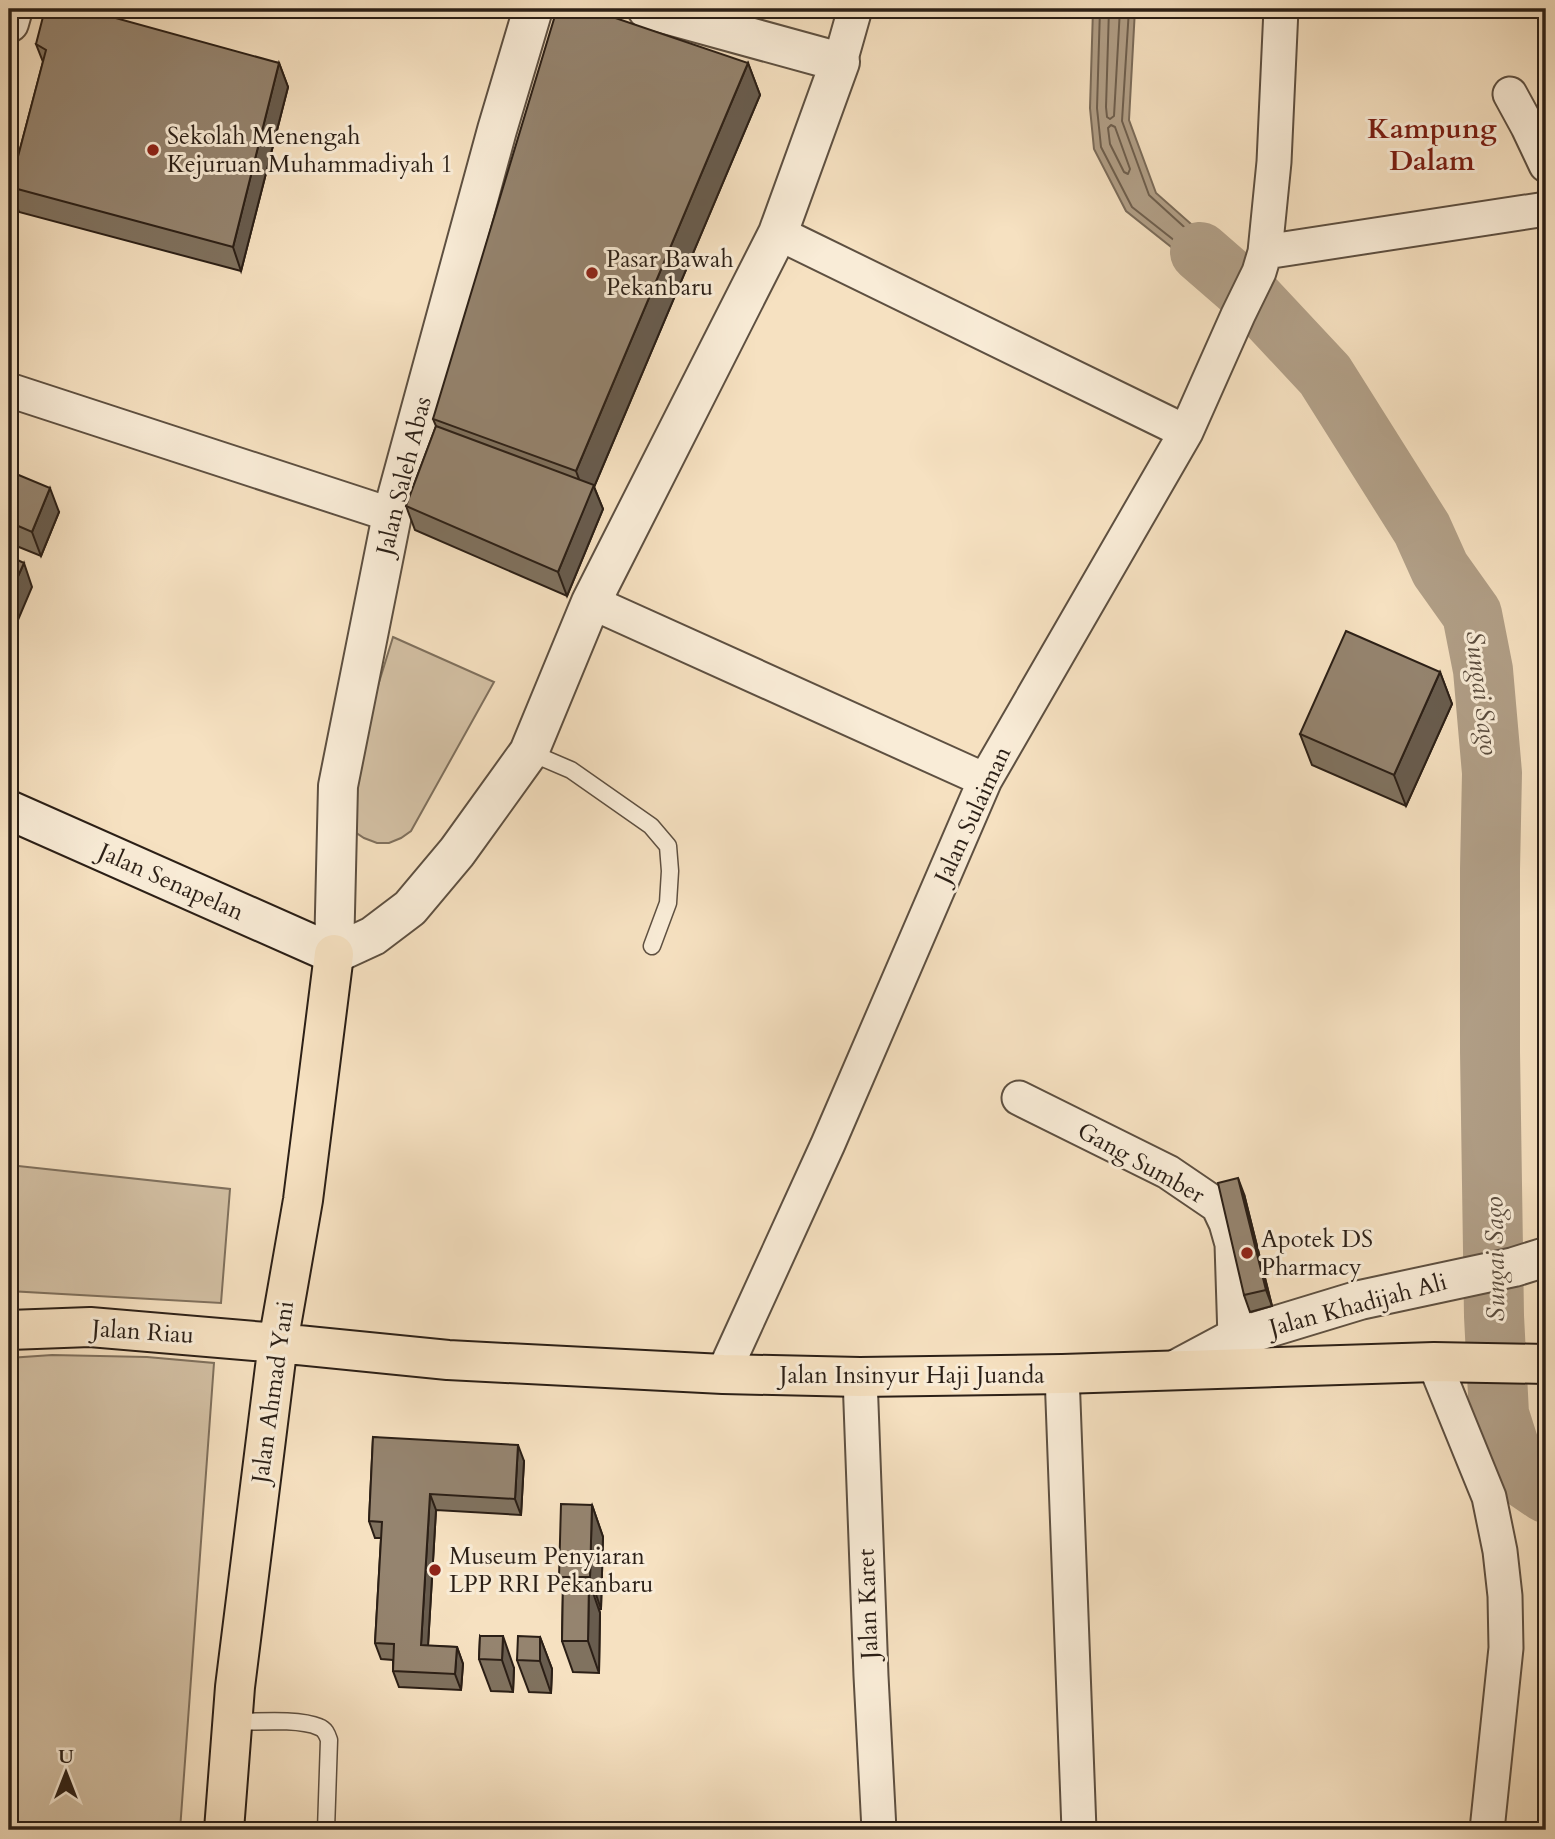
<svg xmlns="http://www.w3.org/2000/svg" width="1555" height="1839" font-family="Cardo,serif">
  <style>
    .green { fill: #d3c0a4; stroke: #7f705d; stroke-width: 2 }
    .water { fill: #b19f87; stroke: #7b6c5a; stroke-width: 2 }
    .lines { fill: none; stroke-linecap: round; stroke-linejoin: round }
    .shore { stroke: #6e5f4e; stroke-width: 2 }
    .river { stroke: #b19f87; stroke-width: 60 }
    .service-casing { stroke: #5e5041; stroke-width: 19 }
    .minor-casing { stroke: #5e5041; stroke-width: 37 }
    .tertiary-casing { stroke: #5e5041; stroke-width: 42 }
    .secondary-casing { stroke: #2b1f16; stroke-width: 42 }
    .primary-casing { stroke: #2b1f16; stroke-width: 42 }
    .service { stroke: #f9ecd7; stroke-width: 16 }
    .minor { stroke: #f9ecd7; stroke-width: 33 }
    .tertiary { stroke: #f9ecd7; stroke-width: 38 }
    .secondary { stroke: #f9ecd7; stroke-width: 38 }
    .primary { stroke: #f6e1c1; stroke-width: 38 }
    .wall { fill: #80725f; stroke: #2b1f16; stroke-width: 2 }
    .shaded-wall { fill: #685c4e; stroke: #2b1f16; stroke-width: 2 }
    .building { fill: #95846f; stroke: #2b1f16; stroke-width: 2 }
    .poi-dot { fill: #8f2418; stroke: #f9ecd7; stroke-width: 2.5 }
    .labels { text-anchor: middle; dominant-baseline: central; stroke-width: 6; stroke-linejoin: round; paint-order: stroke }
    .poi-label { font-size: 24px; fill: #2b1f16; stroke: #f9ecd7; text-anchor: start }
    .street-label { font-size: 24px; fill: #2b1f16; stroke: #f9ecd7 }
    .water-label { font-size: 26px; font-style: italic; fill: #5a4c3e; stroke: #f9ecd7 }
    .quarter-label { font-size: 28px; font-weight: bold; fill: #7a1f14; stroke: #f9ecd7 }
  </style>
  <rect width="100%" height="100%" fill="#f6e1c1"/>
  <filter id="stains"><feTurbulence type="fractalNoise" baseFrequency=".00286" numOctaves="4"/><feColorMatrix values="0 0 0 0 .2 0 0 0 0 .09 0 0 0 0 .02 0 0 0 .5 -.17"/></filter>
  <radialGradient id="worn" r=".72"><stop offset=".6" stop-color="#630" stop-opacity="0"/><stop offset="1" stop-color="#630" stop-opacity=".3"/></radialGradient>
  <path class="green" d="M393,637L494,682L411,831L401,838L389,843H377L364,838L355,832L343,799Z
    M9,1165L230,1189L221,1303L9,1291Z
    M52,1355L147,1357L214,1363L180,1830H9V1358Z"/>
  <path class="water" d="M1093,9H1135L1129,120L1156,193L1243,270L1253,298L1229,293L1126,211L1094,149L1090,108Z"/>
  <g class="lines">
    <path class="shore" d="M1100,9L1097,108L1101,147L1132,207L1232,286
      M1109,9L1106,107L1107,117L1110,119L1114,116L1120,9
      M1129,9L1122,121L1149,195L1237,275
      M1111,125L1115,127L1130,169L1128,174L1124,172L1110,144L1108,128Z"/>
    <path class="river" d="M1200,252L1253,298L1325,375L1422,529L1440,569L1472,614L1483,670L1492,773L1490,869V1052L1494,1316L1499,1414L1518,1474L1546,1493"/>
    <g class="service-casing">
      <path id="service" d="M529,752L571,770L651,826L668,846L670,871L668,903L652,946
        M233,1722C255,1722 299,1718 319,1727C325,1729 327,1734 329,1740L326,1830"/>
    </g>
    <g class="minor-casing">
      <path id="minor" d="M840,62L855,9
        M1510,94L1528,127L1546,165
        M778,233L1186,432
        M1265,252L1546,209
        M9,390L392,515
        M591,602L985,780
        M1019,1098L1168,1172L1218,1206L1226,1223L1232,1244L1235,1338
        M1434,1362L1489,1497L1500,1551L1505,1596L1506,1648L1487,1830
        M723,1374L828,1144L985,780L1186,432L1238,315L1259,272L1265,252L1274,162L1281,9
        M1062,1374L1079,1830
        M860,1377L871,1676L879,1830"/>
    </g>
    <g class="tertiary-casing">
      <path id="tertiary" d="M533,9L497,130L392,515L338,786L334,954L373,936L410,908L457,852L529,752L591,602L778,233L840,62L647,9
        M9,23L13,9
        M1177,1369L1235,1338L1360,1300L1514,1267L1546,1257"/>
    </g>
    <g class="secondary-casing">
      <path id="secondary" d="M9,810L334,954"/>
    </g>
    <g class="primary-casing">
      <path id="primary" d="M9,1330L90,1327L278,1343L448,1360L723,1374L860,1377L1062,1374L1434,1362L1546,1364
        M224,1830L235,1687L278,1343L303,1200L334,954"/>
    </g>
    <use href="#service" class="service"/>
    <use href="#minor" class="minor"/>
    <use href="#tertiary" class="tertiary"/>
    <use href="#secondary" class="secondary"/>
    <use href="#primary" class="primary"/>
  </g>
  <path class="wall" d="M36,44L279,63L288,87L241,271L19,212L10,187L43,62Z
    M748,63L760,95L594,487L603,509L567,596L415,530L406,506L436,426L433,419Z
    M9,471L59,512L41,556L9,543Z
    M1440,672L1452,704L1406,806L1312,765L1300,734Z
    M1244,1194L1272,1306L1250,1312L1244,1295Z
    M373,1437L524,1461L521,1515L436,1510L428,1646L457,1647L463,1664L461,1690L399,1687L393,1671V1660L381,1659L375,1643L381,1538H375L369,1521Z
    M9,1480L18,1501L9,1505Z
    M592,1505L603,1537L601,1609H599L600,1613L599,1673L573,1672L562,1641L563,1588L559,1577Z
    M480,1636L514,1668L513,1692L491,1691L479,1659Z
    M540,1637L552,1669L551,1693L529,1692L517,1660Z"/>
  <path class="shaded-wall" d="M279,63L288,87L241,271L233,247Z
    M748,63L760,95L594,487L603,509L567,596L558,572L587,501L576,471Z
    M50,488L59,512L41,556L32,532Z
    M24,563L32,587L9,641V596Z
    M1440,672L1452,704L1406,806L1394,775Z
    M1238,1178L1244,1194L1272,1306L1266,1290Z
    M518,1445L524,1461L521,1515L515,1499Z
    M430,1494L436,1510L427,1662L421,1645Z
    M592,1505L603,1537L601,1609L590,1577Z
    M589,1581L600,1613L599,1673L588,1641Z
    M503,1636L514,1668L513,1692L502,1660Z
    M540,1637L552,1669L551,1693L540,1661Z
    M457,1647L463,1664L461,1690L455,1674Z"/>
  <path class="building" d="M45,9H83L279,63L233,247L10,187L46,50L36,44Z
    M557,9H589L748,63L576,471L433,419Z
    M436,426L594,485L558,572L406,506Z
    M9,471L50,488L32,532L9,522Z
    M9,556L24,563L9,596Z
    M1346,631L1440,672L1394,775L1300,734Z
    M1238,1178L1266,1290L1244,1295L1218,1183Z
    M373,1437L518,1445L515,1499L430,1494L421,1645L457,1647L455,1674L393,1671L394,1644L375,1643L382,1522L369,1521Z
    M9,1480L15,1493L9,1495Z
    M561,1504L592,1505L590,1577H559Z
    M563,1581H589L588,1641H562Z
    M480,1636H503L502,1660L479,1659Z
    M518,1636L540,1637V1661L517,1660Z"/>
  <g class="poi-dot">
    <circle cx="153" cy="150" r="7"/>
    <circle cx="592" cy="273" r="7"/>
    <circle cx="1247" cy="1253" r="7"/>
    <circle cx="435" cy="1570" r="7"/>
  </g>
  <g class="labels">
    <g class="poi-label">
      <text x="167" y="136">Sekolah Menengah<tspan x="167" dy="28">Kejuruan Muhammadiyah 1</tspan></text>
      <text x="606" y="259">Pasar Bawah<tspan x="606" dy="28">Pekanbaru</tspan></text>
      <text x="1261" y="1239">Apotek DS<tspan x="1261" dy="28">Pharmacy</tspan></text>
      <text x="449" y="1556">Museum Penyiaran<tspan x="449" dy="28">LPP RRI Pekanbaru</tspan></text>
    </g>
    <g class="street-label">
      <text transform="translate(404 476) rotate(-76)">Jalan Saleh Abas</text>
      <text transform="translate(973 815) rotate(-65)">Jalan Sulaiman</text>
      <text transform="translate(171 882) rotate(24)">Jalan Senapelan</text>
      <text transform="translate(1141 1163) rotate(29)">Gang Sumber</text>
      <text transform="translate(1358 1305) rotate(-15)">Jalan Khadijah Ali</text>
      <text transform="translate(143 1332) rotate(4)">Jalan Riau</text>
      <text x="912" y="1375">Jalan Insinyur Haji Juanda</text>
      <text transform="translate(273 1392) rotate(-82)">Jalan Ahmad Yani</text>
      <text transform="translate(868 1604) rotate(-92)">Jalan Karet</text>
    </g>
    <g class="water-label">
      <text transform="translate(1482 693) rotate(83)">Sungai Sago</text>
      <text transform="translate(1495 1259) rotate(-91)">Sungai Sago</text>
    </g>
    <g class="quarter-label">
      <text x="1432" y="129">Kampung<tspan x="1432" dy="32">Dalam</tspan></text>
    </g>
  </g>
  <rect width="1555" height="1839" fill="none" stroke="#f6e1c1" stroke-width="35"/>
  <rect x="10" y="10" width="1534" height="1818" fill="none" stroke="#2b1f16" stroke-width="3.5"/>
  <rect x="18" y="18" width="1520" height="1804" fill="none" stroke="#2b1f16" stroke-width="2"/>
  <g transform="translate(66 1773)" stroke="#f9ecd7" stroke-width="5" paint-order="stroke">
  <path d="M0-5L12 26L0 18L-12 26Z" fill="#2b1f16"/>
  <text y="-10" font-size="19" font-weight="bold" text-anchor="middle" fill="#2b1f16">U</text>
  </g>
  <rect width="100%" height="100%" filter="url(#stains)"/>
  <rect width="100%" height="100%" fill="url(#worn)"/>
</svg>
